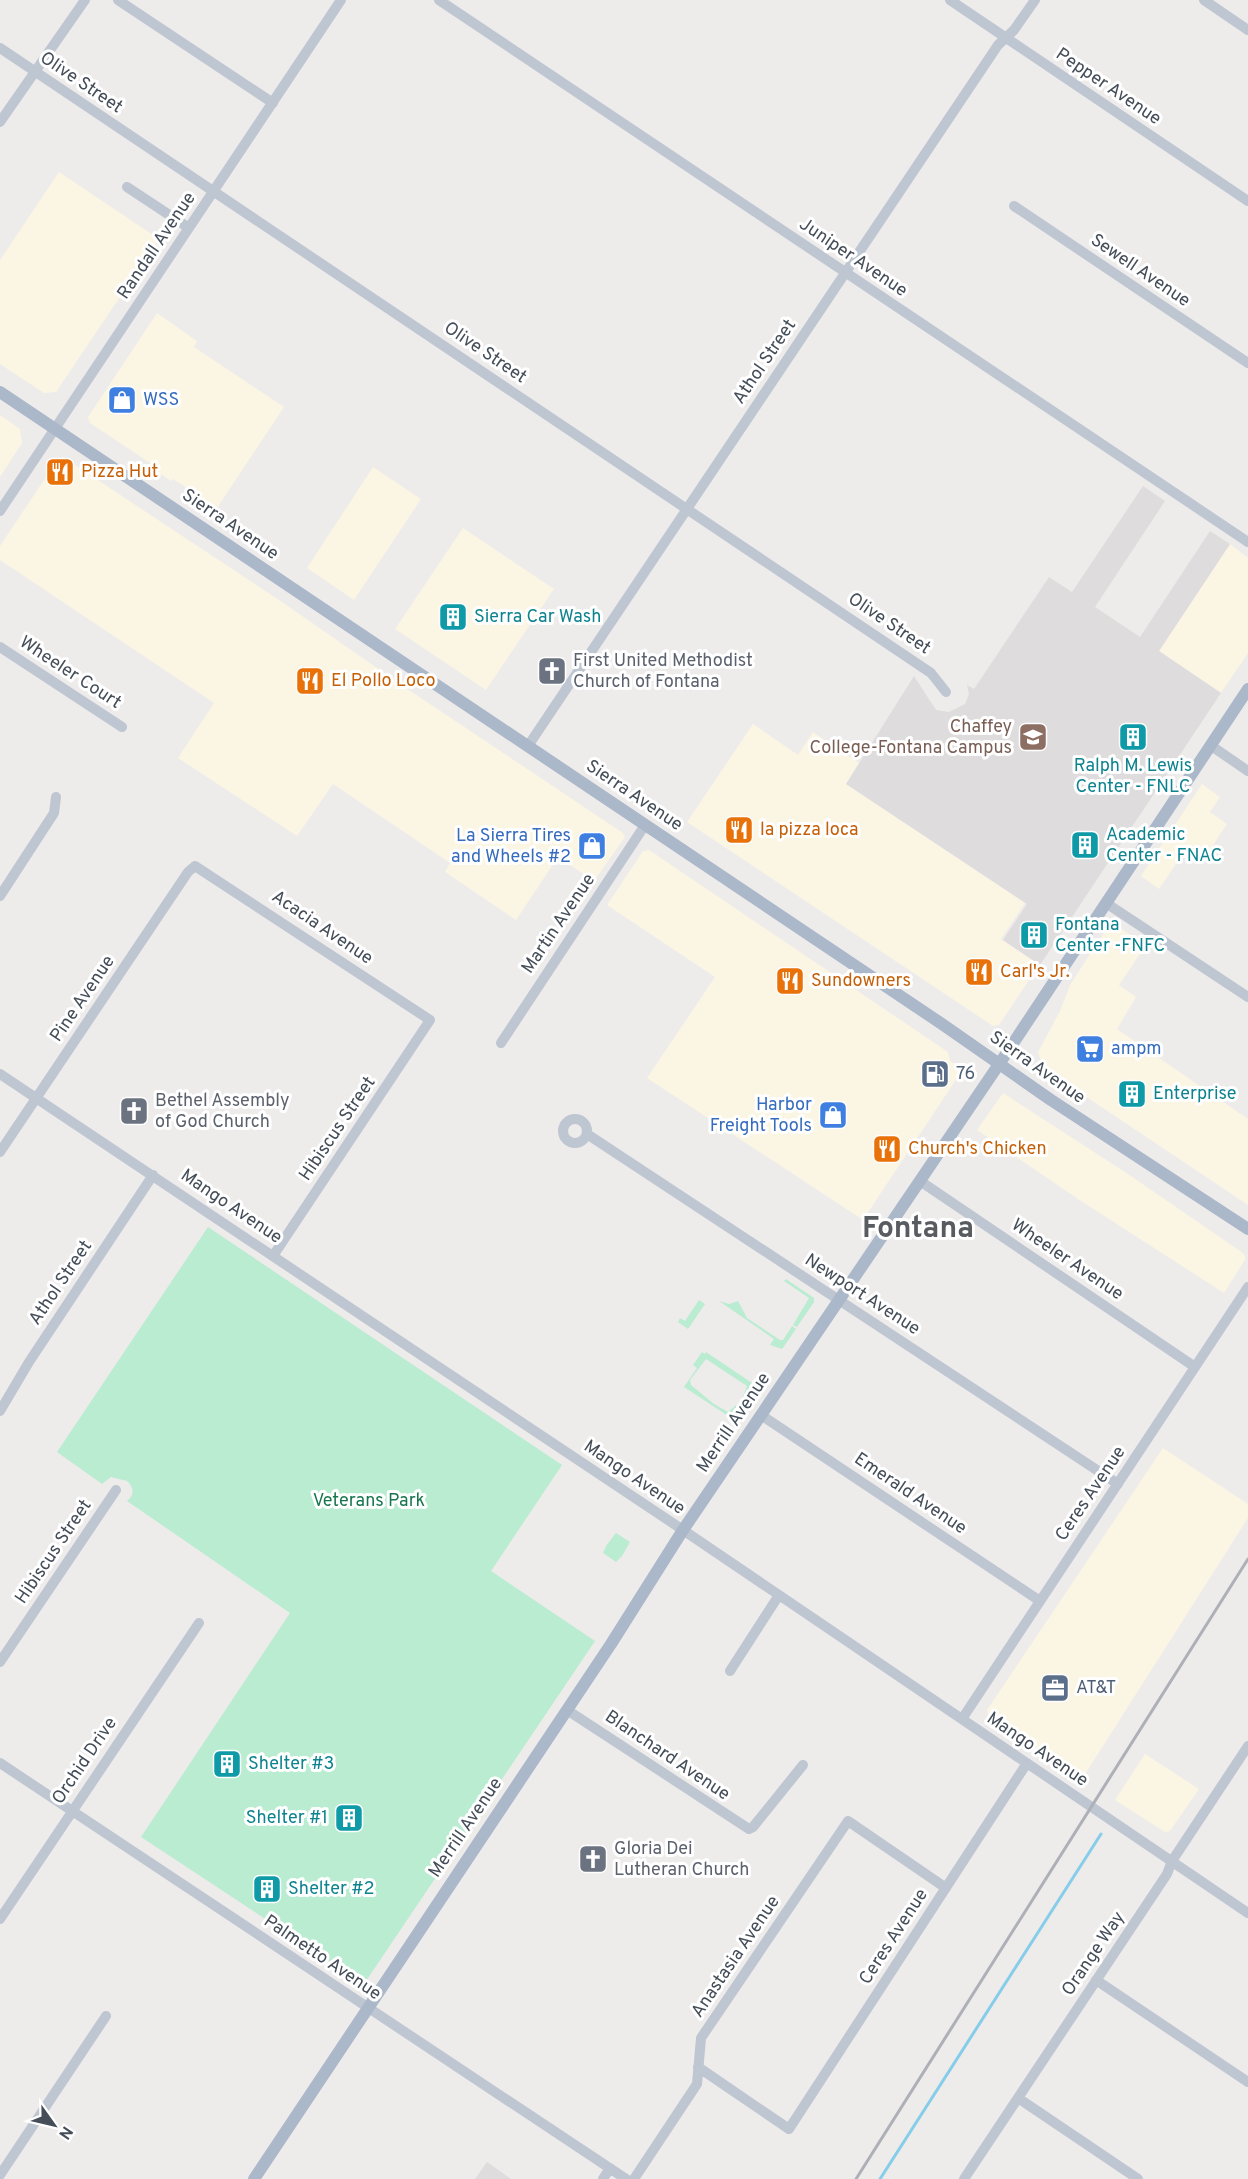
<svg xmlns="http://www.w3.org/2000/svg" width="1248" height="2179" font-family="Overpass,sans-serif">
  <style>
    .commercial { fill: #fbf5e3 }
    .education { fill: #dfdcdd }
    .green { fill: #b9ecd1; fill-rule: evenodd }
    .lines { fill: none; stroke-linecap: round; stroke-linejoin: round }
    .stream { stroke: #86cde9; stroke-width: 3 }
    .minor { stroke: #bec6d1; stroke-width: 10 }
    .major { stroke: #abb8ca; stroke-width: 12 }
    .rail { stroke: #adb0b6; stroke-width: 3 }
    .labels { text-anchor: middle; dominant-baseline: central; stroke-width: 6; stroke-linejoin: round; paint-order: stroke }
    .street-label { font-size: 18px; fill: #444d58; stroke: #fff }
    .shop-label { font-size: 18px; fill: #366cbe; stroke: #fff; text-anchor: start }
    .food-label { font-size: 18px; fill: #c56008; stroke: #fff; text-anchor: start }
    .culture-label { font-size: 18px; fill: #0d838f; stroke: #fff; text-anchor: start }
    .worship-label { font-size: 18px; fill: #5b616d; stroke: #fff; text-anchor: start }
    .education-label { font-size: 18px; fill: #785e54; stroke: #fff; text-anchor: end }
    .service-label { font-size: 18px; fill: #4e5e75; stroke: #fff; text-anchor: start }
    .park-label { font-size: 18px; fill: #18764e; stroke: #fff }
    .town-label { font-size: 30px; font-weight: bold; fill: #585b60; stroke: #fff }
  </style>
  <rect width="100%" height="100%" fill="#eeebeb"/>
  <path class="commercial" d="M59,172L159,239L56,392L44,393L0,364V260Z
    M157,313L197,341L194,347L284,407L217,508L173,479L171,481L159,473L153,465L90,423L88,417Z
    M0,415L20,429L22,443L0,477Z
    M63,457L282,602L400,684L623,833L625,837L594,881L558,857L516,920L445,872L450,863L333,784L297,836L178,758L214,703L0,560V546L58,459Z
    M373,467L421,499L354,600L307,568Z
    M463,528L554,589L486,690L395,629Z
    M1230,544L1248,558V653L1221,693L1159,651Z
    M753,724L798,755L813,732L859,763L846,784L1025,903L1001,939L1039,965L999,1025L993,1026L687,822Z
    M1202,784L1220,797L1210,812L1227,824L1206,856L1189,845L1159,889L1141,876Z
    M649,850L948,1052L950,1061L963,1069L863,1220L647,1078L715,977L607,905L643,851Z
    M1111,922L1146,945L1119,985L1136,997L1117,1029L1248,1119V1205L1043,1068L1038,1052L1060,1011L1070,985Z
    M1003,1093L1125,1172L1243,1253L1246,1258L1224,1293L1078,1199L977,1130Z
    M1163,1448L1248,1504V1518L1082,1779L989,1717L987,1710Z
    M1145,1754L1199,1789L1170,1831L1165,1832L1115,1800Z"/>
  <path class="education" d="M1143,486L1165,501L1095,607L1140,637L1210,531L1230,544L1159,651L1221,693L1040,965L1003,940L1027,904L846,784L914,676L936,710L949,712L965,704L969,694L967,685L974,689L1049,577L1072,592Z
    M487,2162L511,2179H475Z"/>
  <path class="green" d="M208,1227L562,1465L491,1571L595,1641L364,1984L141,1837L290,1613L127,1501C135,1495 134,1487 127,1481L111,1477L102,1484L57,1452Z
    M786,1279L814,1298V1302L797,1327L793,1325L809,1298L784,1281Z
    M699,1300L705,1304L688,1329L678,1322L680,1318L685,1321Z
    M719,1301L729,1304L738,1301L747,1318L780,1340H783L792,1326L796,1329L782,1349L770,1345L774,1339Z
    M702,1352L705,1354L706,1352L758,1387L736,1421L684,1387L697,1368L693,1365ZM706,1359L747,1386L741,1401L728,1412L714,1404L691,1385L690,1380Z
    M616,1533L630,1542L622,1556L616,1562L603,1553L606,1546Z"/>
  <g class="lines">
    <path class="stream" d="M880,2179L1101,1834"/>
    <path class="minor" d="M118,0L273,103
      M439,0L1248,542
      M950,0L1248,201
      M1204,0L1248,30
      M0,48L931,673L946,692
      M0,122L85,0
      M127,187L189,228
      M1014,206L1248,363
      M0,511L341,0
      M0,647L122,727
      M1210,745L1248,771
      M528,746L998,45L1014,30L1035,0
      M0,896L54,813L56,797
      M1106,903L1248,997
      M501,1043L645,825
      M0,1074L683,1530L1248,1913
      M563 1131a12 12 0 1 1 24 0a12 12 0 1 1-24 0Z
      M587,1134L1118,1484
      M0,1152L188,872L195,866L430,1020L273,1256
      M920,1181L1195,1367
      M0,1411L29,1362L153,1175
      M761,1415L1040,1601
      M0,1662L116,1490
      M730,1671L779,1595
      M567,1710L749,1829L753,1827L803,1765
      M962,1719L1248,1287
      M0,1763L626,2179
      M0,1919L199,1623
      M1096,1980L1248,2082
      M698,2067L789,2129L1027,1763
      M1018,2098L1138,2179
      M0,2175L106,2016
      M603,2179L610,2168
      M634,2179L697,2084L701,2038L848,1821L946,1888
      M964,2179L1167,1874L1172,1861L1248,1746"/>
    <path class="major" d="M0,392L942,1024L1051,1100L1248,1229
      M254,2179L611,1644L683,1530L1012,1045L1248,689"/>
    <path class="rail" d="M856,2179L1248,1559"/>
  </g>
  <defs>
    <g id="shop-square" transform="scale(1.5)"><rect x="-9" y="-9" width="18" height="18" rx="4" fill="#3f7fe0" stroke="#fff"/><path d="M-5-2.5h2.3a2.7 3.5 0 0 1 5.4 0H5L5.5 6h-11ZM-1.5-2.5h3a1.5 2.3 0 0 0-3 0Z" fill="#fff"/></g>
    <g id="restaurant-square" transform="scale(1.5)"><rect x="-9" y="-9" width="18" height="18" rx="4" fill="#e8710a" stroke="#fff"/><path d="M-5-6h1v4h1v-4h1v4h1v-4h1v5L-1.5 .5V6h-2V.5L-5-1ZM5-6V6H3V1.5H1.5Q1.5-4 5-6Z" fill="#fff"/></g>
    <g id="building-square" transform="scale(1.5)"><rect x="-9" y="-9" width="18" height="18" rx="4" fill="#0f9aa8" stroke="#fff"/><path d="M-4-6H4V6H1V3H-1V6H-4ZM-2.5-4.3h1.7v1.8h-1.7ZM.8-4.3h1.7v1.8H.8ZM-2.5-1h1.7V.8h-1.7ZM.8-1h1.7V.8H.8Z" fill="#fff"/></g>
    <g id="church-square" transform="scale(1.5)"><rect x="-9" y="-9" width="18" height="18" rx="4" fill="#6b7280" stroke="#fff"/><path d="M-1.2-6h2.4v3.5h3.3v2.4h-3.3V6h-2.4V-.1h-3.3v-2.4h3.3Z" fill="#fff"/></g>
    <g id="university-square" transform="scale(1.5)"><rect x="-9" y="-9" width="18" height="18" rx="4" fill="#8d6e63" stroke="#fff"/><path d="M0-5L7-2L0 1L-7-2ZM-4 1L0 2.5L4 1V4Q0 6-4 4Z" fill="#fff"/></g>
    <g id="supermarket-square" transform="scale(1.5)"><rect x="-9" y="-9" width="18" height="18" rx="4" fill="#3f7fe0" stroke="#fff"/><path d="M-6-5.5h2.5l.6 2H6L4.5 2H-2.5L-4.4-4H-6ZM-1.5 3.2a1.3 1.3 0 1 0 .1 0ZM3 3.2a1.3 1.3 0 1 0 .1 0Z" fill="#fff"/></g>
    <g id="fuel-square" transform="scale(1.5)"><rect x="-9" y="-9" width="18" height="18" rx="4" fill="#5c6f8a" stroke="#fff"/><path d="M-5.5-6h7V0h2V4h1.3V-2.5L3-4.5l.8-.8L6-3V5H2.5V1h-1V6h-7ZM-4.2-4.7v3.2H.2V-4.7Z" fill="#fff"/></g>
    <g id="office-square" transform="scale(1.5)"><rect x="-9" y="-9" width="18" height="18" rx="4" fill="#5c6f8a" stroke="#fff"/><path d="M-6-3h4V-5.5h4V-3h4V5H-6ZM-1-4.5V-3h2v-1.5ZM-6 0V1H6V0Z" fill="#fff"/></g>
  </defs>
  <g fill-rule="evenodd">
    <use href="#shop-square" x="122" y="400"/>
    <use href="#restaurant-square" x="60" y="472"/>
    <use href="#building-square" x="453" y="617"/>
    <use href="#church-square" x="552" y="671"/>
    <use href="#restaurant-square" x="310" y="681"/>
    <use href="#university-square" x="1033" y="737"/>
    <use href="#building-square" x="1133" y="737"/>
    <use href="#restaurant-square" x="739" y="830"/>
    <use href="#building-square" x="1085" y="845"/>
    <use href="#shop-square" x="592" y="846"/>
    <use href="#building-square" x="1034" y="935"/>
    <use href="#restaurant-square" x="979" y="972"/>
    <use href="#restaurant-square" x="790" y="981"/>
    <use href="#supermarket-square" x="1090" y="1049"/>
    <use href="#fuel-square" x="935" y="1074"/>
    <use href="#building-square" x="1132" y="1094"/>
    <use href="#church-square" x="134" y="1111"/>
    <use href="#shop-square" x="833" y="1115"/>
    <use href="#restaurant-square" x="887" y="1149"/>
    <use href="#office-square" x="1055" y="1688"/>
    <use href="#building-square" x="227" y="1764"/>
    <use href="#building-square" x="349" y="1818"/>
    <use href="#church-square" x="593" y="1859"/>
    <use href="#building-square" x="267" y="1889"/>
  </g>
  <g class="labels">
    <g class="street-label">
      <text transform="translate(81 83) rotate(34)">Olive Street</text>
      <text transform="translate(1108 87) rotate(34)">Pepper Avenue</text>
      <text transform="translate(157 246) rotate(-56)">Randall Avenue</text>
      <text transform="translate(853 258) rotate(34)">Juniper Avenue</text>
      <text transform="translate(1140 271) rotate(34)">Sewell Avenue</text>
      <text transform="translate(485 353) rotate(34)">Olive Street</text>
      <text transform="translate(765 362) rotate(-56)">Athol Street</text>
      <text transform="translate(230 525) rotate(34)">Sierra Avenue</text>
      <text transform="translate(889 624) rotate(34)">Olive Street</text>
      <text transform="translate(70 673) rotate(33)">Wheeler Court</text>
      <text transform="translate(634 796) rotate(34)">Sierra Avenue</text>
      <text transform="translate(559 924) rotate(-56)">Martin Avenue</text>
      <text transform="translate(322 928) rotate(34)">Acacia Avenue</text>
      <text transform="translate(83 999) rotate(-56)">Pine Avenue</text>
      <text transform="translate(1037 1068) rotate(35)">Sierra Avenue</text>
      <text transform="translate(338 1129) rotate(-56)">Hibiscus Street</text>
      <text transform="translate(231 1207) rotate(34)">Mango Avenue</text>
      <text transform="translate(1067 1260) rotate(34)">Wheeler Avenue</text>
      <text transform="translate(61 1283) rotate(-56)">Athol Street</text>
      <text transform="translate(862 1295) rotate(33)">Newport Avenue</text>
      <text transform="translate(734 1423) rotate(-56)">Merrill Avenue</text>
      <text transform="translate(634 1478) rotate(34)">Mango Avenue</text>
      <text transform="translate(910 1494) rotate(34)">Emerald Avenue</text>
      <text transform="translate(1091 1494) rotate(-56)">Ceres Avenue</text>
      <text transform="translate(54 1552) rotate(-56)">Hibiscus Street</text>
      <text transform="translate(1037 1750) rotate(34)">Mango Avenue</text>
      <text transform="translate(667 1756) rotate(34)">Blanchard Avenue</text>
      <text transform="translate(85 1761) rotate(-56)">Orchid Drive</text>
      <text transform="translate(466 1828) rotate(-56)">Merrill Avenue</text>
      <text transform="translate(894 1937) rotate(-57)">Ceres Avenue</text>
      <text transform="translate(1094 1954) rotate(-56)">Orange Way</text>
      <text transform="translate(736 1957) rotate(-56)">Anastasia Avenue</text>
      <text transform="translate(322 1958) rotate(34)">Palmetto Avenue</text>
    </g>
    <g class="shop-label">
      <text x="143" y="400">WSS</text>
      <text x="571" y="836" text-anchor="end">La Sierra Tires<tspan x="571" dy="21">and Wheels #2</tspan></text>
      <text x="1111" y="1049">ampm</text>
      <text x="812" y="1105" text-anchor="end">Harbor<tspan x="812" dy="21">Freight Tools</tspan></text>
    </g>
    <g class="food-label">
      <text x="81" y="472">Pizza Hut</text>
      <text x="331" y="681">El Pollo Loco</text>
      <text x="760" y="830">la pizza loca</text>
      <text x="1000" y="972">Carl's Jr.</text>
      <text x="811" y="981">Sundowners</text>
      <text x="908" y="1149">Church's Chicken</text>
    </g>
    <g class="culture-label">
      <text x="474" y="617">Sierra Car Wash</text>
      <text x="1133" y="766" text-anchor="middle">Ralph M. Lewis<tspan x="1133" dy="21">Center - FNLC</tspan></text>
      <text x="1106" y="835">Academic<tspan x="1106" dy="21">Center - FNAC</tspan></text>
      <text x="1055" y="925">Fontana<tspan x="1055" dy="21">Center -FNFC</tspan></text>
      <text x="1153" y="1094">Enterprise</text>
      <text x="248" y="1764">Shelter #3</text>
      <text x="328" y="1818" text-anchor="end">Shelter #1</text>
      <text x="288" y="1889">Shelter #2</text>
    </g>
    <g class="worship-label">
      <text x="573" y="661">First United Methodist<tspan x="573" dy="21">Church of Fontana</tspan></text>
      <text x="155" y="1101">Bethel Assembly<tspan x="155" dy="21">of God Church</tspan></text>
      <text x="614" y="1849">Gloria Dei<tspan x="614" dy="21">Lutheran Church</tspan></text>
    </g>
    <g class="education-label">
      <text x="1012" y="727">Chaffey<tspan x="1012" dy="21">College-Fontana Campus</tspan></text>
    </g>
    <g class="service-label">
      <text x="956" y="1074">76</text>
      <text x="1076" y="1688">AT&amp;T</text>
    </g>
    <g class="park-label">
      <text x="369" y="1501">Veterans Park</text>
    </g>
    <g class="town-label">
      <text x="918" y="1229">Fontana</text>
    </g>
  </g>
  <g transform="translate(54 2125) rotate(124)" stroke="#ffffff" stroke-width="4.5" paint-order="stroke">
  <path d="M0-4.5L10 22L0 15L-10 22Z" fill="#444d58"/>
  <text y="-9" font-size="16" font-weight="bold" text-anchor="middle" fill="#444d58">N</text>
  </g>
</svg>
